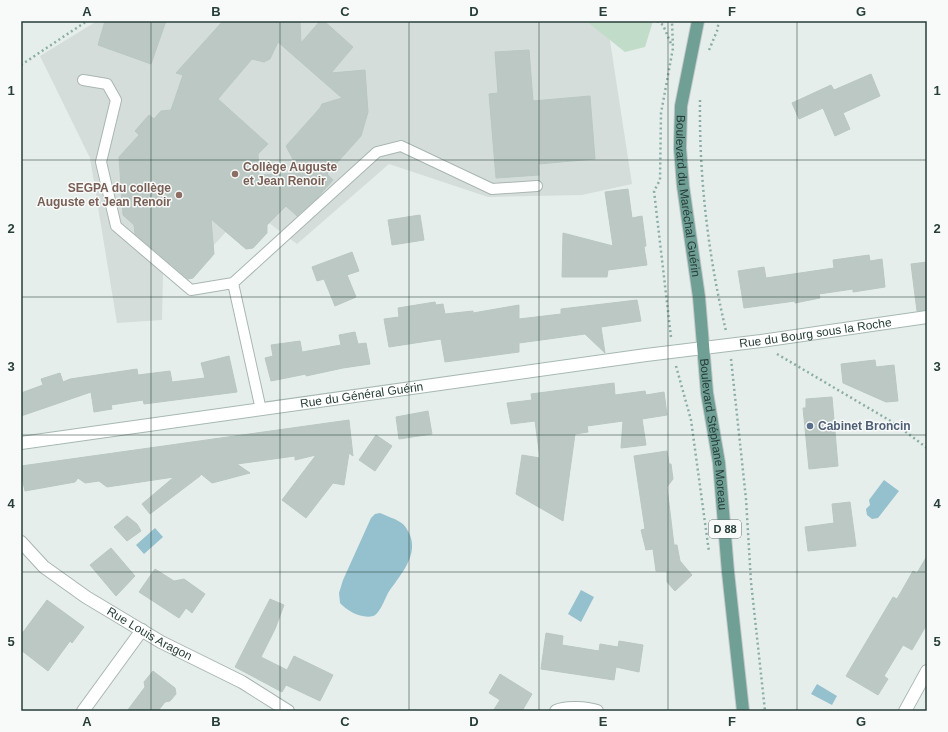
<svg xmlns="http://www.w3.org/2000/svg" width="948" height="732" font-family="Arial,sans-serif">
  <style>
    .built { fill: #d4ddda }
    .green { fill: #c2dcca }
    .water { fill: #94c1cd }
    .building { fill: #bcc8c4; stroke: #b9c7c2; fill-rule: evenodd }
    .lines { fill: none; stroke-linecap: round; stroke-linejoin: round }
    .lane-casing { stroke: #a9b6b2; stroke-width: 12 }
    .street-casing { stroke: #a9b6b2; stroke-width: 14 }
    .secondary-casing { stroke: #a6b8b3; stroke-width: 14 }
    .primary-casing { stroke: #c3c9c8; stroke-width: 14 }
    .path { stroke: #8aaea5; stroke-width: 2.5; stroke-dasharray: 2 3; stroke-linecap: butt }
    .lane { stroke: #fff; stroke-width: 10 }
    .street { stroke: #fff; stroke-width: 12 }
    .secondary { stroke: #fff; stroke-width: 12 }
    .primary { stroke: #6f9f95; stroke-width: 12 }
    .grid { fill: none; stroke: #273e39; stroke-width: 1; stroke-opacity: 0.55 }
    .education-dot { fill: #8d6e63; stroke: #f7faf9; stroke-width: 1.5 }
    .service-dot { fill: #5c6f8a; stroke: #f7faf9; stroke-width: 1.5 }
    .labels { text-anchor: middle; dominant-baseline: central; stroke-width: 3; stroke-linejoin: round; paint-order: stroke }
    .shield { fill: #f7faf9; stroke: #657673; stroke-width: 1 }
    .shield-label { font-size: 11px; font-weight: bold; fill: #273e39 }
    .education-label { font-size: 12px; font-weight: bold; fill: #785e54; stroke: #f7faf9; text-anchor: start }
    .street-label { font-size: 12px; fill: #273e39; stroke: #f7faf9 }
    .service-label { font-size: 12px; font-weight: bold; fill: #4e5e75; stroke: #f7faf9; text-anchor: start }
    .neatline { fill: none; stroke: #273e39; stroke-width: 1.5 }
    .grid-label { font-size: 13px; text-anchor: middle; font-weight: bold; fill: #273e39 }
  </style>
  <rect width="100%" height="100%" fill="#e6eeeb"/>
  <path class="built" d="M97,21H607L632,184L582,195L488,197L389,164L297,244L269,223L267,225V233L253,248L246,249L226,232L213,246L214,254L193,278L187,279L172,265L163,272L162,320L117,323L90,158L40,56Z"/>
  <path class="green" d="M586,21H653L645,47L625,52Z"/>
  <path class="water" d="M884,480L899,491L878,518L872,519L867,515L866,509L870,505L869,500Z
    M380,513C386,516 394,518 400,522C404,524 407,529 409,533C420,555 399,576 388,593C385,599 379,615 373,616C362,619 347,611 340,603L339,593L343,580L371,518L375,514Z
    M155,528L163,537L144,554L136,545Z
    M581,590L594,597L581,622L568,614Z
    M817,684L837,696L832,705L811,694Z"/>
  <path class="building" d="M105,21H166L151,64L98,45Z
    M223,21H300L301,43L320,21H324L353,47L331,73L365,70L368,112L361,136L327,174L333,180L317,198L297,216L286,206L267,225V233L253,248L246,249L211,219L214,254L193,278L188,279L135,234L134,225L123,215L119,157L139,135L135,131L149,115L154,119L161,111L171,110L183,75L176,73ZM278,42L342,98L322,104L320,108L286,146L300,173L259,175L258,154L268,144L218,99L252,59L264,62L270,59Z
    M529,50L533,101L590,96L595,159L538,164L539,175L496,178L489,94L498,93L495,52Z
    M871,74L880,96L843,113L850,129L835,136L823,108L799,119L792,103L831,85L834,90Z
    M628,189L632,218L642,216L646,246L644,247L647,265L608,270L607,277H562L563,233L613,246L605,192Z
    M420,215L424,240L392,245L388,220Z
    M352,252L359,271L347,275L356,297L335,306L324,279L317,281L312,267Z
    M869,255L870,261L882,259L885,287L853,292V289L819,294L820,298L795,303V301L744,308L738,271L764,267L766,278L834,268L833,260Z
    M927,262V310L917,311L911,264Z
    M637,300L641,321L601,327L605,353L585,334L519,343V352L445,362L441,339L389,347L384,319L399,317L398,308L435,302L436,305L443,304L445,314L473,311V313L519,305V319L561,314V309Z
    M355,332L358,344L366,343L370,364L343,368L306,376V374L271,381L265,358L273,356L271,345L300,341L302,352L341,345L339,335Z
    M229,356L237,392L144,404L143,400L111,405L112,409L94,412L91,392L21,416V393L43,385L41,379L60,373L63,382L70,379L137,369L138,375L170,371L172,382L205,378L201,363Z
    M875,360L876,367L894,365L898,401L886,402L843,383L841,364Z
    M614,383L615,395L645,391L646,395L664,392L667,415L642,419L646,445L621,448L623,421L587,426L588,432L575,434L563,521L516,494L522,455L540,458L535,421L511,424L507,403L532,400L531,394Z
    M832,397L838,466L809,469L803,408H806V399Z
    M428,411L432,434L399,439L396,417Z
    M349,420L353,456L349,453L344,485L333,483L306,518L282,500L316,455L295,460V456L237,464L250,473L212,483L201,474L200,476L150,514L142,504L174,477L107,487L99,481L85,483L78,478L75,482L25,491L21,473V466Z
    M376,435L392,446L375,471L359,460Z
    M667,451L669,464H671L673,479L667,487L674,545H677L680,561L692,575L675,591L667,582V571H656L653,549L646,550L641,530L645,529L634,456Z
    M850,502L856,546L808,551L805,527L834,523L832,504Z
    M127,516L137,524L141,531L127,541L114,527Z
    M111,548L135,576L116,596L90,565Z
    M927,556V624L912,650L903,645L884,676L888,679L878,695L846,676L893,597L897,599L913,571L917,573Z
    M155,569L174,581L184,579L205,594L192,613L186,608L179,618L139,592Z
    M270,599L284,605L275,629L261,657L287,670L294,656L333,675L320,701L286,685L282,692L235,667Z
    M47,600L84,627L72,643L70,641L48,671L21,650V635Z
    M546,633L563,636L562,645L599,651L600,644L618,647L619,641L643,645L639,672L616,667L614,680L541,669Z
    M153,671L175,688L176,694L170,701L165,702L158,711H127L145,687L144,682Z
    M500,674L532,694L522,711H493L500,700L489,693Z"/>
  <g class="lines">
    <g class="lane-casing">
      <path id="lane" d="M83,80L107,84L116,100L101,162L116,226L191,290L233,283L261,410
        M233,283L377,152L401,146L492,189L537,186"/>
    </g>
    <g class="street-casing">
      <g id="street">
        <path id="s1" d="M21,542L44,567L86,597L161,642L242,682L288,711"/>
        <path d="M83,711L142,630"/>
        <path d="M556,711C566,706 587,708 597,711"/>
        <path d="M905,711L927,671"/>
      </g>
    </g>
    <g class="secondary-casing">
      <g id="secondary">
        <path id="s2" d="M21,443L646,355L761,341L927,317"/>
      </g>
    </g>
    <g class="primary-casing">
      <g id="primary">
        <path id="s3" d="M698,21L681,106L680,148L683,186L699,297L707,393L719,463L728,572L743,711"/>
      </g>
    </g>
    <path class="path" d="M657,21L663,25L672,46
      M709,50L717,31L719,21
      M21,65L87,21
      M700,100C699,177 708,255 726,331
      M671,337L654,191L660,180L661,113L673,48L672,21
      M777,354L894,423L927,448
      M731,359L746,499L751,582L765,711
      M676,366L691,420L709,552"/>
    <use href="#lane" class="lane"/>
    <use href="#street" class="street"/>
    <use href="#secondary" class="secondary"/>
    <use href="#primary" class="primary"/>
  </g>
  <path class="grid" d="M151,21V711M280,21V711M409,21V711M539,21V711M668,21V711M797,21V711M21,160H927M21,297H927M21,435H927M21,572H927"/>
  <g class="education-dot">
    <circle cx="235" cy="174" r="4"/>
    <circle cx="179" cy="195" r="4"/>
  </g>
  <circle class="service-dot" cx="810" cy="426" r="4"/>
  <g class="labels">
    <rect class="shield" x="709" y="520" width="32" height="18" rx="3"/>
    <g class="shield-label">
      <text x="725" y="529">D 88</text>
    </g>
    <g class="education-label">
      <text x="243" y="167">Collège Auguste<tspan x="243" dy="14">et Jean Renoir</tspan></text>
      <text x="171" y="188" text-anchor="end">SEGPA du collège<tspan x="171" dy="14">Auguste et Jean Renoir</tspan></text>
    </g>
    <g class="street-label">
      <text stroke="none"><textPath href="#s3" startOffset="177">Boulevard du Maréchal Guérin</textPath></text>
      <text stroke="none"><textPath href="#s2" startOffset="802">Rue du Bourg sous la Roche</textPath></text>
      <text stroke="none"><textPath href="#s2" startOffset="344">Rue du Général Guérin</textPath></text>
      <text stroke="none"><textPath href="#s3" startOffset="417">Boulevard Stéphane Moreau</textPath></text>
      <text stroke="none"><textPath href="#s1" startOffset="159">Rue Louis Aragon</textPath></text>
    </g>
    <g class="service-label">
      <text x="818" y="426">Cabinet Broncin</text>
    </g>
  </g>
  <rect width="948" height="732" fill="none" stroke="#f7faf9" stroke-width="44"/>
  <rect x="22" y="22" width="904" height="688" class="neatline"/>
  <g class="grid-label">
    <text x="87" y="16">A</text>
    <text x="216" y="16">B</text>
    <text x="345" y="16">C</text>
    <text x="474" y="16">D</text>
    <text x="603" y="16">E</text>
    <text x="732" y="16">F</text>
    <text x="861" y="16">G</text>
    <text x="11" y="95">1</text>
    <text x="937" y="95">1</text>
    <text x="11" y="233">2</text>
    <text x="937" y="233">2</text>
    <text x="11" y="371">3</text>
    <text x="937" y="371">3</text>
    <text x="11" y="508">4</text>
    <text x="937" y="508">4</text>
    <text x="11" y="646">5</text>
    <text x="937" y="646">5</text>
    <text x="87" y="726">A</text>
    <text x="216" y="726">B</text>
    <text x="345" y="726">C</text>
    <text x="474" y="726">D</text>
    <text x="603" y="726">E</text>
    <text x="732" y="726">F</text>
    <text x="861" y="726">G</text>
  </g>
</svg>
